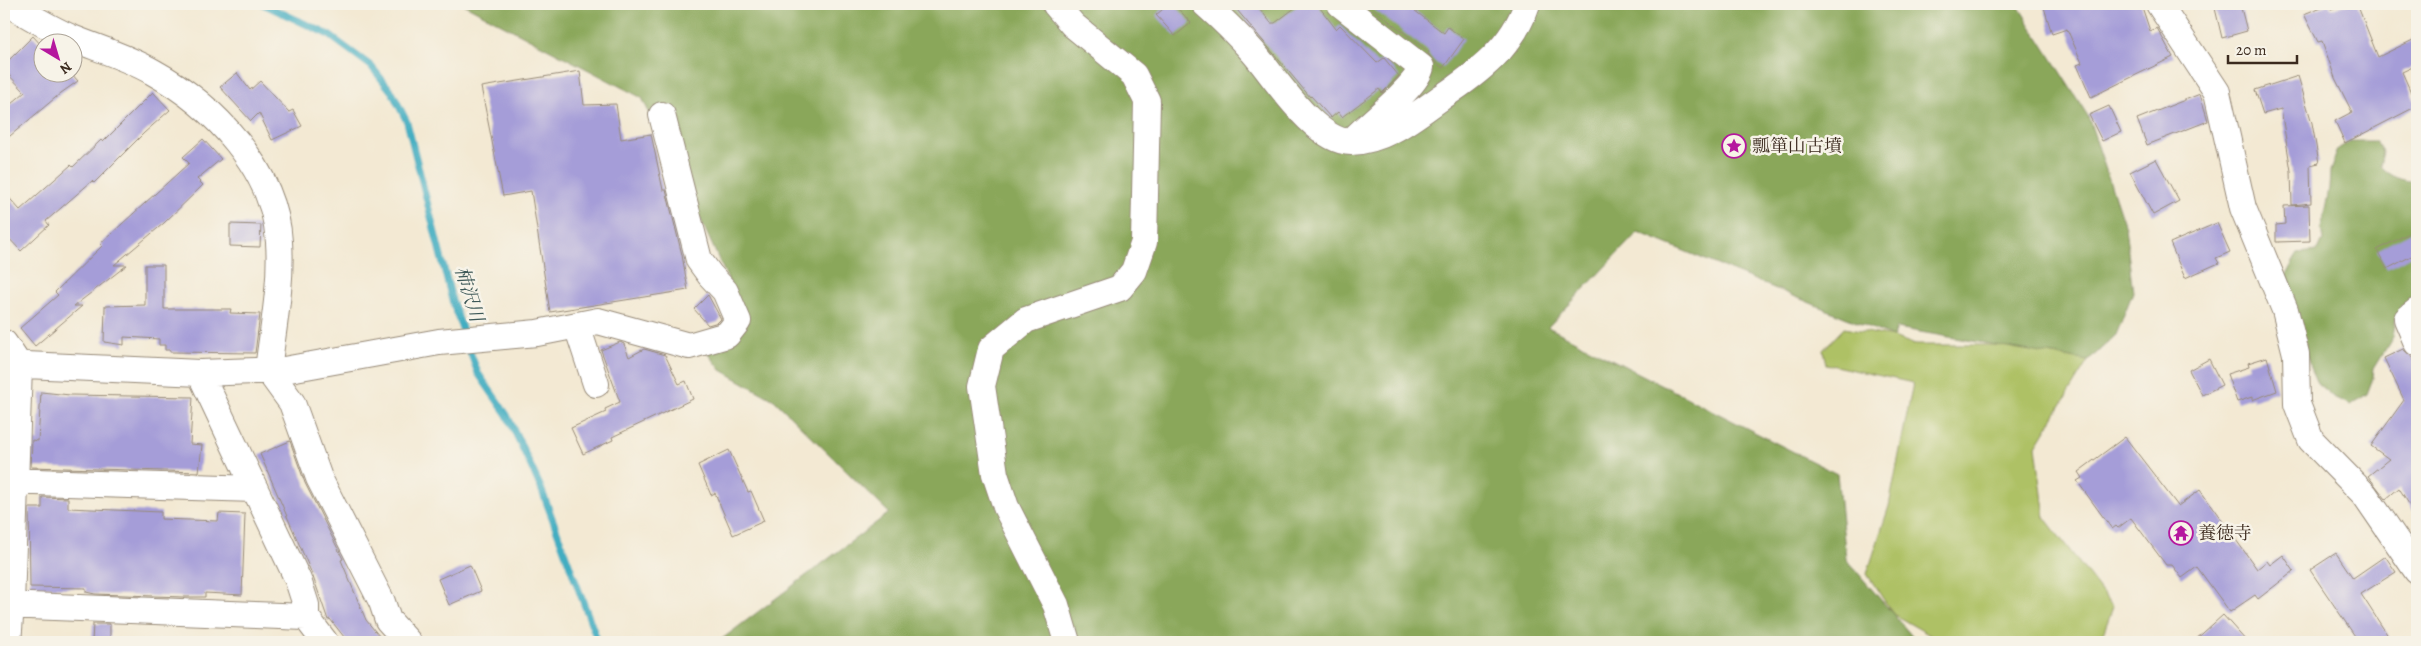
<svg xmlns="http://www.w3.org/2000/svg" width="2421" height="646" font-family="Alegreya,'Noto Serif JP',serif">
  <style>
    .green { fill: #aec165; stroke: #747642 }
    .forest { fill: #8aa75a; stroke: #62683c }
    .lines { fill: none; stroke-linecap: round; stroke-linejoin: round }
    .stream { stroke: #42adc1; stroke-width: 7 }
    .building { fill: #a59dd8 }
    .minor-casing { stroke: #978a78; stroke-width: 28 }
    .minor { stroke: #fff; stroke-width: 26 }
    .labels { text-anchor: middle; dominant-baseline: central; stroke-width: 5; stroke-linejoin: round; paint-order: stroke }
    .poi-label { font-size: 18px; fill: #3b2a1e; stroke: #f7f3e8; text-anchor: start }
    .water-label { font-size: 19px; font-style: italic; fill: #3d5857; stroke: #f7f3e8 }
  </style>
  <rect width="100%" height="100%" fill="#f7f3e8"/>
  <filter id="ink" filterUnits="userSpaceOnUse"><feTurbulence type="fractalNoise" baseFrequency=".02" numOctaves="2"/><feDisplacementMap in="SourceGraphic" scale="10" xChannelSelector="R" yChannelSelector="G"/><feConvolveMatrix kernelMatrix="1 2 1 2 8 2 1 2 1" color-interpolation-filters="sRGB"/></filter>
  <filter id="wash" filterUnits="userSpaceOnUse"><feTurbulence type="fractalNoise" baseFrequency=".0096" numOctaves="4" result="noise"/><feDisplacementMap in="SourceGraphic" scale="20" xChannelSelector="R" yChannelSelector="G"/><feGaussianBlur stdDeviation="1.12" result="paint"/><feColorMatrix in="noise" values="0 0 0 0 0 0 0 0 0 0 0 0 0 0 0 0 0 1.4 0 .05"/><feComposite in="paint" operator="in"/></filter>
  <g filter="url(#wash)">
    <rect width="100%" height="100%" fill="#f3e9d3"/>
    <path class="green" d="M1844,328L1893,337L1916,345H2026L2088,361L2036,446L2045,518L2113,607L2100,642H1942L1893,614L1867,574L1889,506L1913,383L1826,364L1823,350Z"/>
    <path class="forest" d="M463,4H2017L2088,116L2125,227L2133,292L2116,335L2088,361L1897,328L1893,337L1638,232L1548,327L1837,474L1846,559L1917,642H718L889,513L774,400L721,370L705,349L739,304L690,196L642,98Z
      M2350,141H2376L2383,151L2380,166C2391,178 2401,180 2417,182V299L2396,317L2393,337L2374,368L2373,378L2367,394L2351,405L2333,397L2317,383L2310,368L2304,342L2282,295L2286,275L2298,253L2318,251L2323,240L2321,228L2329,189L2330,171L2338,149Z"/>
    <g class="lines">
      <path class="stream" d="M263,4L329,35L371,66L392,92L407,122L452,300L464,334
        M467,344L478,373L507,415L541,488L598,642"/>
    </g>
    <g id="blocks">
      <path class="building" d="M1169,4H1174L1191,23L1175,36L1156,15Z
        M1232,4H1256L1271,23H1275L1300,4H1317L1336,29L1340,25L1377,63L1384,58L1399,76L1382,93L1379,89L1342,117L1338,112L1331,118L1311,96L1310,97Z
        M1367,4H1406L1444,33L1448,27L1464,39L1443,68L1435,62L1428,54L1429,52Z
        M2043,4H2141L2150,31L2157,28L2173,57L2091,97L2077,65L2082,63L2067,29L2052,34Z
        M2214,4H2240L2247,31L2222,38Z
        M2329,4L2331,9L2344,4H2357L2378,57L2417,38V65L2402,72L2417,106L2345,143L2335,121L2352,112L2335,78L2322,41L2318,42L2304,14Z
        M33,36L42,46V72H70L78,81L61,93L4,141V110L25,92L4,70V65Z
        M580,71L584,105L616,104L621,139L651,134L663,190H666L682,255L688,290L550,312L531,191L503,196L481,87Z
        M237,73L250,90L260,81L289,112L293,110L302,126L272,140L259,113L251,121L220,87Z
        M2298,76L2312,123L2319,163L2310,165L2311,203L2292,205L2291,171L2281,109L2263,114L2255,90Z
        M153,92L170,110L144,133L94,183L92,181L46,221L49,225L21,251L4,233V192L20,210L71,165L73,167L101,140L103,142Z
        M2200,94L2208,121L2147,145L2137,119Z
        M2109,106L2121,132L2102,141L2089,115Z
        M203,139L221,159L197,179L203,185L164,223L114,265H127L74,306H82L35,346L20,328L58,295L55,292L102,246L100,244L189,163L183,157Z
        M2156,159L2179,201L2153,215L2130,172Z
        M2309,205L2310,241L2276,242V225L2285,224L2284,206Z
        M2217,223L2230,252L2216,258L2219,263L2185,278L2170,243Z
        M230,224L261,225L260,247L230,246Z
        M2417,229V253L2387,269L2377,250Z
        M145,265H164V309H231L230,313L260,314L255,353L170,352V350H165V345H159V339L124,337V345L104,342L105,306L145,305Z
        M708,295L721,319L718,322L708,325L694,309Z
        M620,342L624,344L629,357L644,349L665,355L679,384L686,381L693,399L612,437L613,440L583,454L571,428L606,412L605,409L620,402L601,350Z
        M2403,349L2411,356L2417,368V517L2399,488L2386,499L2368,476L2389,459L2371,446L2404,400L2384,358Z
        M2267,357L2277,391L2252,400V397L2237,402L2227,374L2249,367L2248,363Z
        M2209,359L2222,385L2202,395L2189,370Z
        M41,392L70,395L193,397L190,444L202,445L199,472L31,467L32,440L38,441Z
        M2125,437L2178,506L2200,490L2257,569L2267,561L2270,565L2283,555L2294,571L2258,599L2255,595L2230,612L2197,567L2182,578L2172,565H2166L2131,518L2118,528L2116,526L2112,529L2077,481L2082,478L2078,472Z
        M290,441L305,483L343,559L341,560L366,620L384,642H348L330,619L328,620L312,574L260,454Z
        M729,450L748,492L751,491L764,521L733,535L715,493L711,495L698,465Z
        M42,497L68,498V508L161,512V519L218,521L219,513L245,514L242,595L205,593V597H184L95,594L86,592V588L30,587L29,508H42Z
        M2336,553L2353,578L2385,556L2396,572L2361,594L2392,642H2359L2310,570Z
        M470,565L481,591L449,605L438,579Z
        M2223,615L2247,642H2193Z
        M93,624H110V642H92Z"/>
    </g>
  </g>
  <g filter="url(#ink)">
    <use href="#blocks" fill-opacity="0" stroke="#978a78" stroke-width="1"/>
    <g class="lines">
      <g class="minor-casing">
        <path id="minor" d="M9,4C30,16 50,29 72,38C99,49 127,57 153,72C213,105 275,169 279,242C282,284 273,328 268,370L292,403L319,478L382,602L388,620L408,642
          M1055,4L1073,25L1134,75L1147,101L1144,242L1134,271L1120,288L1026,320L991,349L982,386L995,474L1006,507L1056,605L1067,642
          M1205,4C1222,19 1238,35 1253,52C1275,77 1315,142 1351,142C1386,141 1415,116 1442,97C1478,73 1513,47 1527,4
          M1340,4L1421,67C1418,86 1367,124 1351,142
          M2159,4L2217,92L2243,208L2285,310L2296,354L2297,404L2311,440L2365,495L2417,571
          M2417,311L2407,319L2417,343
          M577,326L596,384
          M4,343L19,365L11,605L8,642
          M4,364L200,373L284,370L439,342L537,333L598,321L689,346L727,335L738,321L725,291L710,275L699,260L662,115
          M200,373L298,580L306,605V617L325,642
          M4,481L255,489
          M4,605L306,617"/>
      </g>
      <use href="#minor" class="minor"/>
    </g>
  </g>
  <defs>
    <g id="sight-ring" transform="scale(1.25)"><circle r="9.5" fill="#f7f3e8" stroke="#b5179e" stroke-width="1.5"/><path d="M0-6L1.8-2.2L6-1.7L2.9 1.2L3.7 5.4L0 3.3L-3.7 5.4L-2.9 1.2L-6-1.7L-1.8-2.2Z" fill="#b5179e"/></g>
    <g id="temple-ring" transform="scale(1.25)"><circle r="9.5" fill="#f7f3e8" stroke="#b5179e" stroke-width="1.5"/><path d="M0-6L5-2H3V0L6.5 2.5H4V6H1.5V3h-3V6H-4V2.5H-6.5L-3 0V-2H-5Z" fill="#b5179e"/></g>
  </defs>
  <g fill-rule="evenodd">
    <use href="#sight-ring" x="1734" y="146"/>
    <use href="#temple-ring" x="2181" y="533"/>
  </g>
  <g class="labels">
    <g class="poi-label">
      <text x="1752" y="146">瓢箪山古墳</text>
      <text x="2198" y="533">養徳寺</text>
    </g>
    <g class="water-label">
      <text transform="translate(469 294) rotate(73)">柿沢川</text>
    </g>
  </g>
  <rect width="2421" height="646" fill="none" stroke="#f7f3e8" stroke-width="20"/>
  <g transform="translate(58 58) rotate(142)"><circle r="24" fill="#f7f3e8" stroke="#aca397"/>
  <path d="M0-4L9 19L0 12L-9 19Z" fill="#b5179e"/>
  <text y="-8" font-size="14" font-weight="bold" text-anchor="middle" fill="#3b2a1e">N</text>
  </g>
  <path d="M2228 55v8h69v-8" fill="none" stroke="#3b2a1e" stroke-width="2.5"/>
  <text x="2236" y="55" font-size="15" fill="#3b2a1e" stroke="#f7f3e8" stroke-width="4" paint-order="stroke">20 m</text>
</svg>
